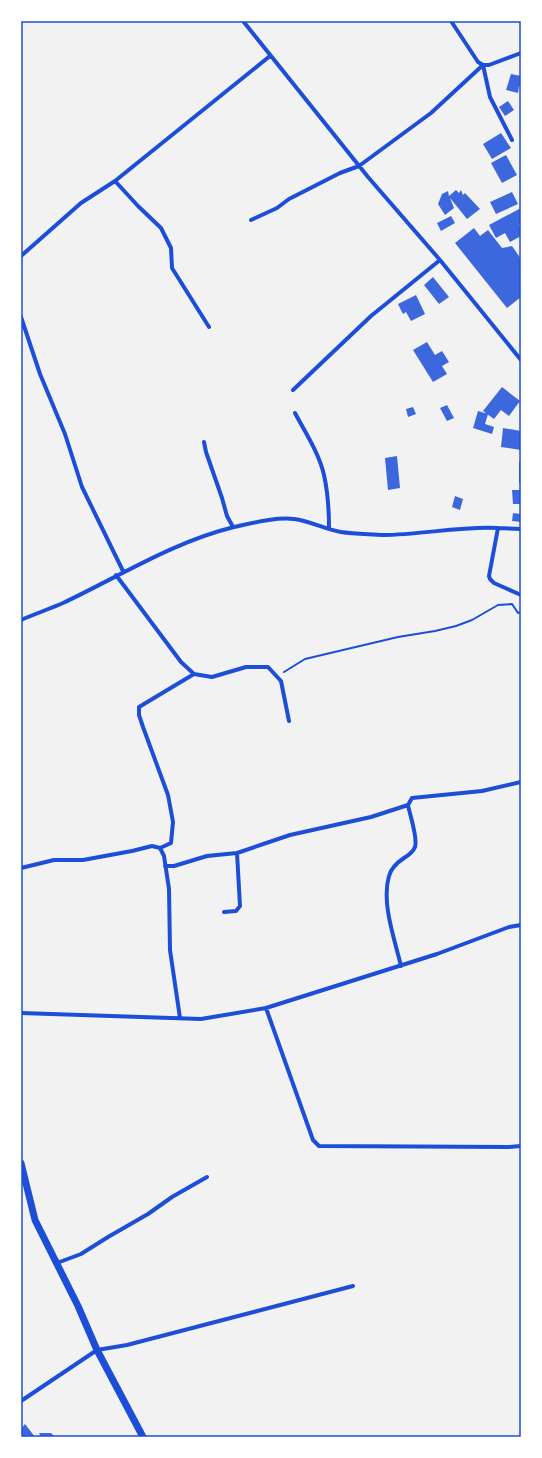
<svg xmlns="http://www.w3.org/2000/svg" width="542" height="1458" font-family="'Archivo Narrow',sans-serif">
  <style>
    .building { fill: #3d67dc }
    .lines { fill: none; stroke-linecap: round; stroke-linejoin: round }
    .path { stroke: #1d4ed8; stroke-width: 2 }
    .minor { stroke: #1d4ed8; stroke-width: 4 }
    .tertiary { stroke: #1d4ed8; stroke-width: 7 }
    .neatline { fill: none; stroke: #1d4ed8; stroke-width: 1.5 }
  </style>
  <rect width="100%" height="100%" fill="#f2f2f2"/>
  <path class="building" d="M511,74L521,76V87L519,86L518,93L506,90Z
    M508,101L514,110L505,116L499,107Z
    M501,133L511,148L492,159L483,144Z
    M506,155L517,175L502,183L491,163Z
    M456,190L459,193L461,190L463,195L465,193L480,209L467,219L450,198L454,208L445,215L438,204L442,194L448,191L449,196Z
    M512,192L518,204L496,214L490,202Z
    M521,208V223L519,224L521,228V236L510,242L505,233L496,238L489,225Z
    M451,216L455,223L441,231L437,223Z
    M474,228L480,236L488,230L502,248L512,246L521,259V297L507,308L455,243Z
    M433,277L449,297L439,304L424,285Z
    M416,295L425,314L411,321L406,312L403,314L398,304Z
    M427,342L435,355L442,351L449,362L442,366L447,374L433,382L413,350Z
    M502,387L520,401L509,416L501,410L494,419L483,411Z
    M447,405L454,418L447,421L440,408Z
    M413,407L416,414L408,417L406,409Z
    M478,411L488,414L485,424L494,427L492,434L473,428Z
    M503,428L521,431V450L501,447Z
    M397,456L400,488L388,490L385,458Z
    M519,462H521V483H519Z
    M512,490H521V504H513Z
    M455,496L463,499L460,510L452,507Z
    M513,513L521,514V522L512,521Z
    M25,1424L35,1437H21V1429Z
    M39,1433H51L55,1437H41Z"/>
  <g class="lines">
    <path class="path" d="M284,672L305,659L398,637L435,631L456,626L472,620L498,605L512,604L518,613L521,612"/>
    <path class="minor" d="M243,21L368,177L440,260L521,360
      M451,21L478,62L483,65H489L521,53
      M115,181L138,206L161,228L171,248L172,268L209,327
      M251,220L277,208L289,199L340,173L359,166L431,113L483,65L490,97L512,140
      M21,256L81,203L115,181L270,56
      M21,317L40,374L65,434L82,487L123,571
      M293,390L371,316L440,260
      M295,413C305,432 319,453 324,475C328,493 329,510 329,528
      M204,442L206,452L222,498L227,516L233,527
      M521,529L498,528L489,576L490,579L494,583L521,595
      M116,575L181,662L194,674L212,677L246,667H268L281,681L289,721
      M21,620C35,614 49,609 63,603C120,576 173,542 234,527C253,523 275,517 294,519C310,521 325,529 341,532C354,534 370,534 383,535C421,535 459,526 498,528
      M160,848L171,843L173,822L168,795L143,727L139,715V707L194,674
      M165,866H174L207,856L237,853
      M21,868L54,860H83L132,851L152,846L160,848L164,856L169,889L170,950L180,1018
      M224,912L236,911L240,906L237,853L290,835L371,817L408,805
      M401,966C395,940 381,903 389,876C391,868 398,862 404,858C409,855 413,852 415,847C418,837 410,816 408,805L412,798L482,791L521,782
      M266,1008L313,1140L319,1146L509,1147L521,1146
      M21,1013L201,1019L266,1008L437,954L509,927L521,925
      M57,1263L81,1254L108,1237L148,1214L172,1197L207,1177
      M21,1401L97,1350L127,1345L353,1286"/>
    <path class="tertiary" d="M21,1163L35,1220L78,1306L97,1350L143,1437"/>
  </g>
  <rect width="542" height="1458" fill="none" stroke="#ffffff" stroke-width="44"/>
  <rect x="22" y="22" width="498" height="1414" class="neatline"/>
</svg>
